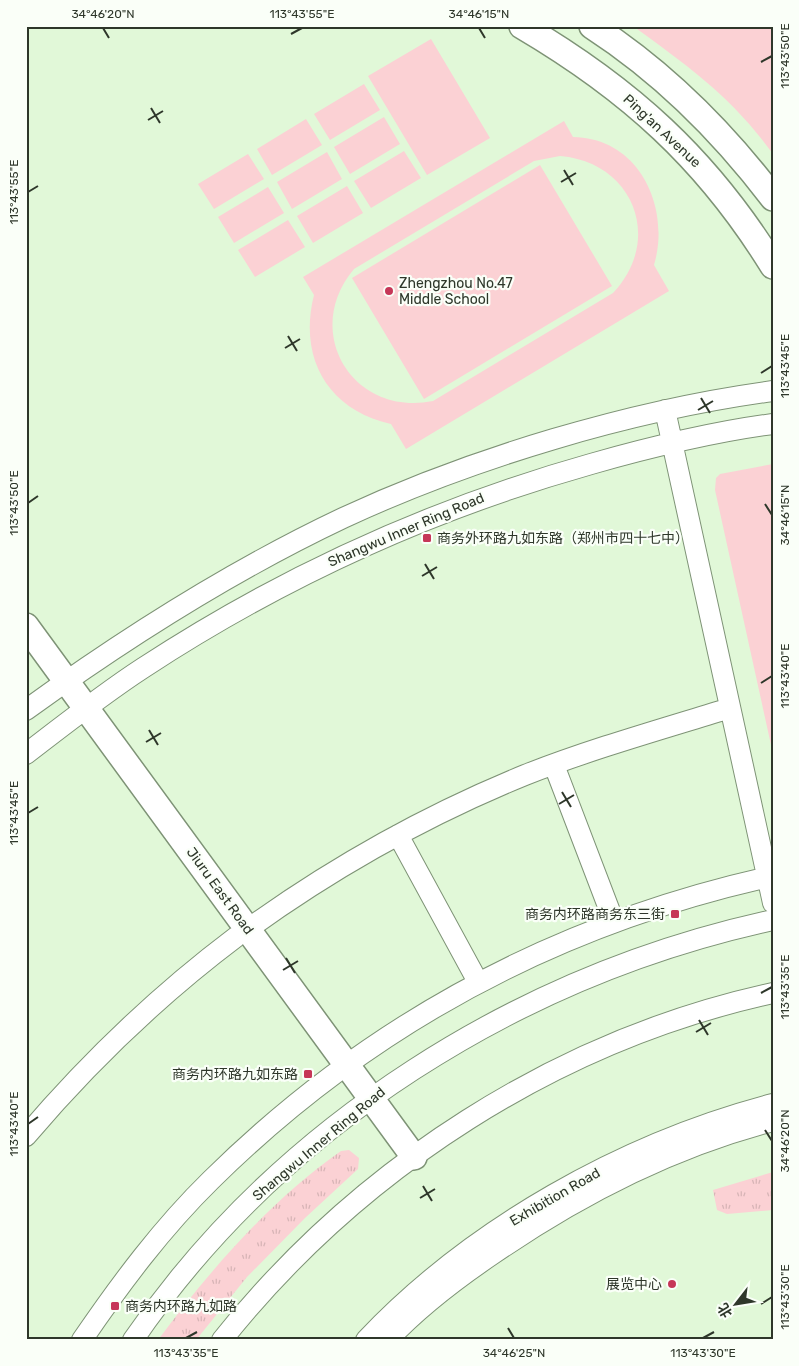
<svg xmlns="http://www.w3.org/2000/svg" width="799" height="1366" font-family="Rubik,'Noto Sans SC',sans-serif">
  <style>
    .grass { fill: url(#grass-tufts) }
    .park { fill: #fbd1d4; fill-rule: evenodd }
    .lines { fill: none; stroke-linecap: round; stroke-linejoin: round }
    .minor-casing { stroke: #7e9376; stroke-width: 22 }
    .major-casing { stroke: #7e9376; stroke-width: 28 }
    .minor { stroke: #fff; stroke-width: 20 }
    .major { stroke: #fff; stroke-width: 25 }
    .ticks { fill: none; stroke: #2e372a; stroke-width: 2 }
    .poi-dot { fill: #c63758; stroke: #fafff8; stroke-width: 2 }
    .labels { text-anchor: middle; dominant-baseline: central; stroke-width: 4.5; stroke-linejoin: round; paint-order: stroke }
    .street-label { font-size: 14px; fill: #2e372a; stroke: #fafff8 }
    .poi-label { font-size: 14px; fill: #2e372a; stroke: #fafff8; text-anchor: start }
    .neatline { fill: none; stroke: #2e372a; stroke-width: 2 }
    .ticks-label { font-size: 12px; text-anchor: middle; fill: #2e372a }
  </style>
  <defs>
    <pattern id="grass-tufts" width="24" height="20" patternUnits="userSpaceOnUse" patternTransform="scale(1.25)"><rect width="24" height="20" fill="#fbd1d4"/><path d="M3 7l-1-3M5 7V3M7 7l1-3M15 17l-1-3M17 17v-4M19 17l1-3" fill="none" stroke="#d7b4b6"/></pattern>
  </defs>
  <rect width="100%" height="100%" fill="#e1f8d8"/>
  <path class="grass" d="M349,1150L359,1158L358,1169L305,1218L247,1277L196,1340H158C209,1271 271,1200 341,1151Z
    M773,1172V1210L727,1214L717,1210L713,1190Z"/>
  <path class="park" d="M633,26H773V154C732,97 689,67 633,26Z
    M431,39L490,138L427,175L368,76Z
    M364,84L380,110L330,140L314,114Z
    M384,117L400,144L350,174L334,147Z
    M306,119L322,145L272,175L257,149Z
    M564,121L573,137C640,138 671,208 654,265L669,291L406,449L391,424C328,410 298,358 314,295L303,277ZM560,156C633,162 664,239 613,293L433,401C353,417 301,332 354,269L534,161Z
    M404,151L421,178L371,208L354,181Z
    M327,152L342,179L292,209L277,182Z
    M248,154L264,179L214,209L198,184Z
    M540,165L612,286L424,399L352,278Z
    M347,186L363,213L313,243L297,216Z
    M268,187L284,213L234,243L218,217Z
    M288,220L305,247L255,277L238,250Z
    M773,464V754L715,490L716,478L720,474Z"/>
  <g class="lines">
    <g class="minor-casing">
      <path id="minor" d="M665,410L773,903
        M26,710C127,637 231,571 343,518C472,458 632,410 773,391
        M26,754C65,724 103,694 143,668C282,577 431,509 591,464C651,447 711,432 773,424
        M554,765L614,922
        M398,835L478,982
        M248,929C334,867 427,815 525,775C591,749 662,729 730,708
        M26,1136C89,1062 159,995 236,937
        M82,1340C121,1283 162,1228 211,1180C369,1024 556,924 773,876
        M133,1340C281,1124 520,975 773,920
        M222,1340C359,1168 557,1040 773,993
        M366,1340C472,1228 624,1143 773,1104
        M388,1340C419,1307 456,1279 493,1254C579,1195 672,1147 773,1121"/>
    </g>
    <g class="major-casing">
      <path id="major" d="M522,26C629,89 707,159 773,266
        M592,26C663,72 722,131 773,198
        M26,626L414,1157"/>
    </g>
    <use href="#minor" class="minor"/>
    <use href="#major" class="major"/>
  </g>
  <path class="ticks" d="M103,28L109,38M479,28L485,38M291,34L302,28M761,62L772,56M151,108L160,123M148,120L163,111M564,170L573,185M561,182L576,173M28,192L38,186M288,336L297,351M285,348L300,339M761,373L772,366M701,398L710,413M698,410L713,401M28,503L38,496M765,504L772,515M425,564L434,579M422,576L437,567M761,683L772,676M149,730L158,745M146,742L161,733M562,792L571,807M559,804L574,795M28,813L38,807M286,958L295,973M283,970L298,961M761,993L772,987M699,1020L708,1035M696,1032L711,1023M28,1124L38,1117M765,1130L772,1141M423,1186L432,1201M420,1198L435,1189M761,1304L772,1297M508,1328L514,1338M186,1338L197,1332M703,1338L714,1332"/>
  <g class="poi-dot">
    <circle cx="389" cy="291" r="5"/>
    <rect x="422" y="533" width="10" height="10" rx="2.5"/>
    <rect x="670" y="909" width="10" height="10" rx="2.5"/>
    <rect x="303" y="1069" width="10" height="10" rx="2.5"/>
    <circle cx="672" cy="1284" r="5"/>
    <rect x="110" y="1301" width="10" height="10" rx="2.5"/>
  </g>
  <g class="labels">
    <g class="street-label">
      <text transform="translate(662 131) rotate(43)">Ping'an Avenue</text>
      <text transform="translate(406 530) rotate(-23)">Shangwu Inner Ring Road</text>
      <text transform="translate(220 891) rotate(54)">Jiuru East Road</text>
      <text transform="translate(319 1144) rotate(-40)">Shangwu Inner Ring Road</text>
      <text transform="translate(555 1197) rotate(-30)">Exhibition Road</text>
    </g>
    <g class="poi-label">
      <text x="399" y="283">Zhengzhou No.47<tspan x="399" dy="16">Middle School</tspan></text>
      <text x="437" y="538">商务外环路九如东路（郑州市四十七中）</text>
      <text x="665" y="914" text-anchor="end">商务内环路商务东三街</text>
      <text x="298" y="1074" text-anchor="end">商务内环路九如东路</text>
      <text x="662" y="1284" text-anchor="end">展览中心</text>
      <text x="125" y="1306">商务内环路九如路</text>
    </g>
  </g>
  <rect width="799" height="1366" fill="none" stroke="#fafff8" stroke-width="55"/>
  <g transform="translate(736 1304) rotate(239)" stroke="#fafff8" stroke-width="4" paint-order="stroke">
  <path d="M0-4L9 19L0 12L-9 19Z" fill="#2e372a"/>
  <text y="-8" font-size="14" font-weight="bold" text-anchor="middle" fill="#2e372a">北</text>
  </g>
  <rect x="28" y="28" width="744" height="1310" class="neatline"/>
  <g class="ticks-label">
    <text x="103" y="18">34°46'20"N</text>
    <text x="302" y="18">113°43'55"E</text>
    <text x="479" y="18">34°46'15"N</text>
    <text transform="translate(785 56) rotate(-90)" y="4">113°43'50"E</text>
    <text transform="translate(14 192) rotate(-90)" y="4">113°43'55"E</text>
    <text transform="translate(785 366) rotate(-90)" y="4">113°43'45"E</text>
    <text transform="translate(14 503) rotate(-90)" y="4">113°43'50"E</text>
    <text transform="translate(785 515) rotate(-90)" y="4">34°46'15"N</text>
    <text transform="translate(785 676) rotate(-90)" y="4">113°43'40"E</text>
    <text transform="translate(14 813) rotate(-90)" y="4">113°43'45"E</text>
    <text transform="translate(785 987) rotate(-90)" y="4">113°43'35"E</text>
    <text transform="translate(14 1124) rotate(-90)" y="4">113°43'40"E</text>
    <text transform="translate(785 1141) rotate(-90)" y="4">34°46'20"N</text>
    <text transform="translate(785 1297) rotate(-90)" y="4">113°43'30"E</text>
    <text x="186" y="1357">113°43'35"E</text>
    <text x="514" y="1357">34°46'25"N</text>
    <text x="703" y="1357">113°43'30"E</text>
  </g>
</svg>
